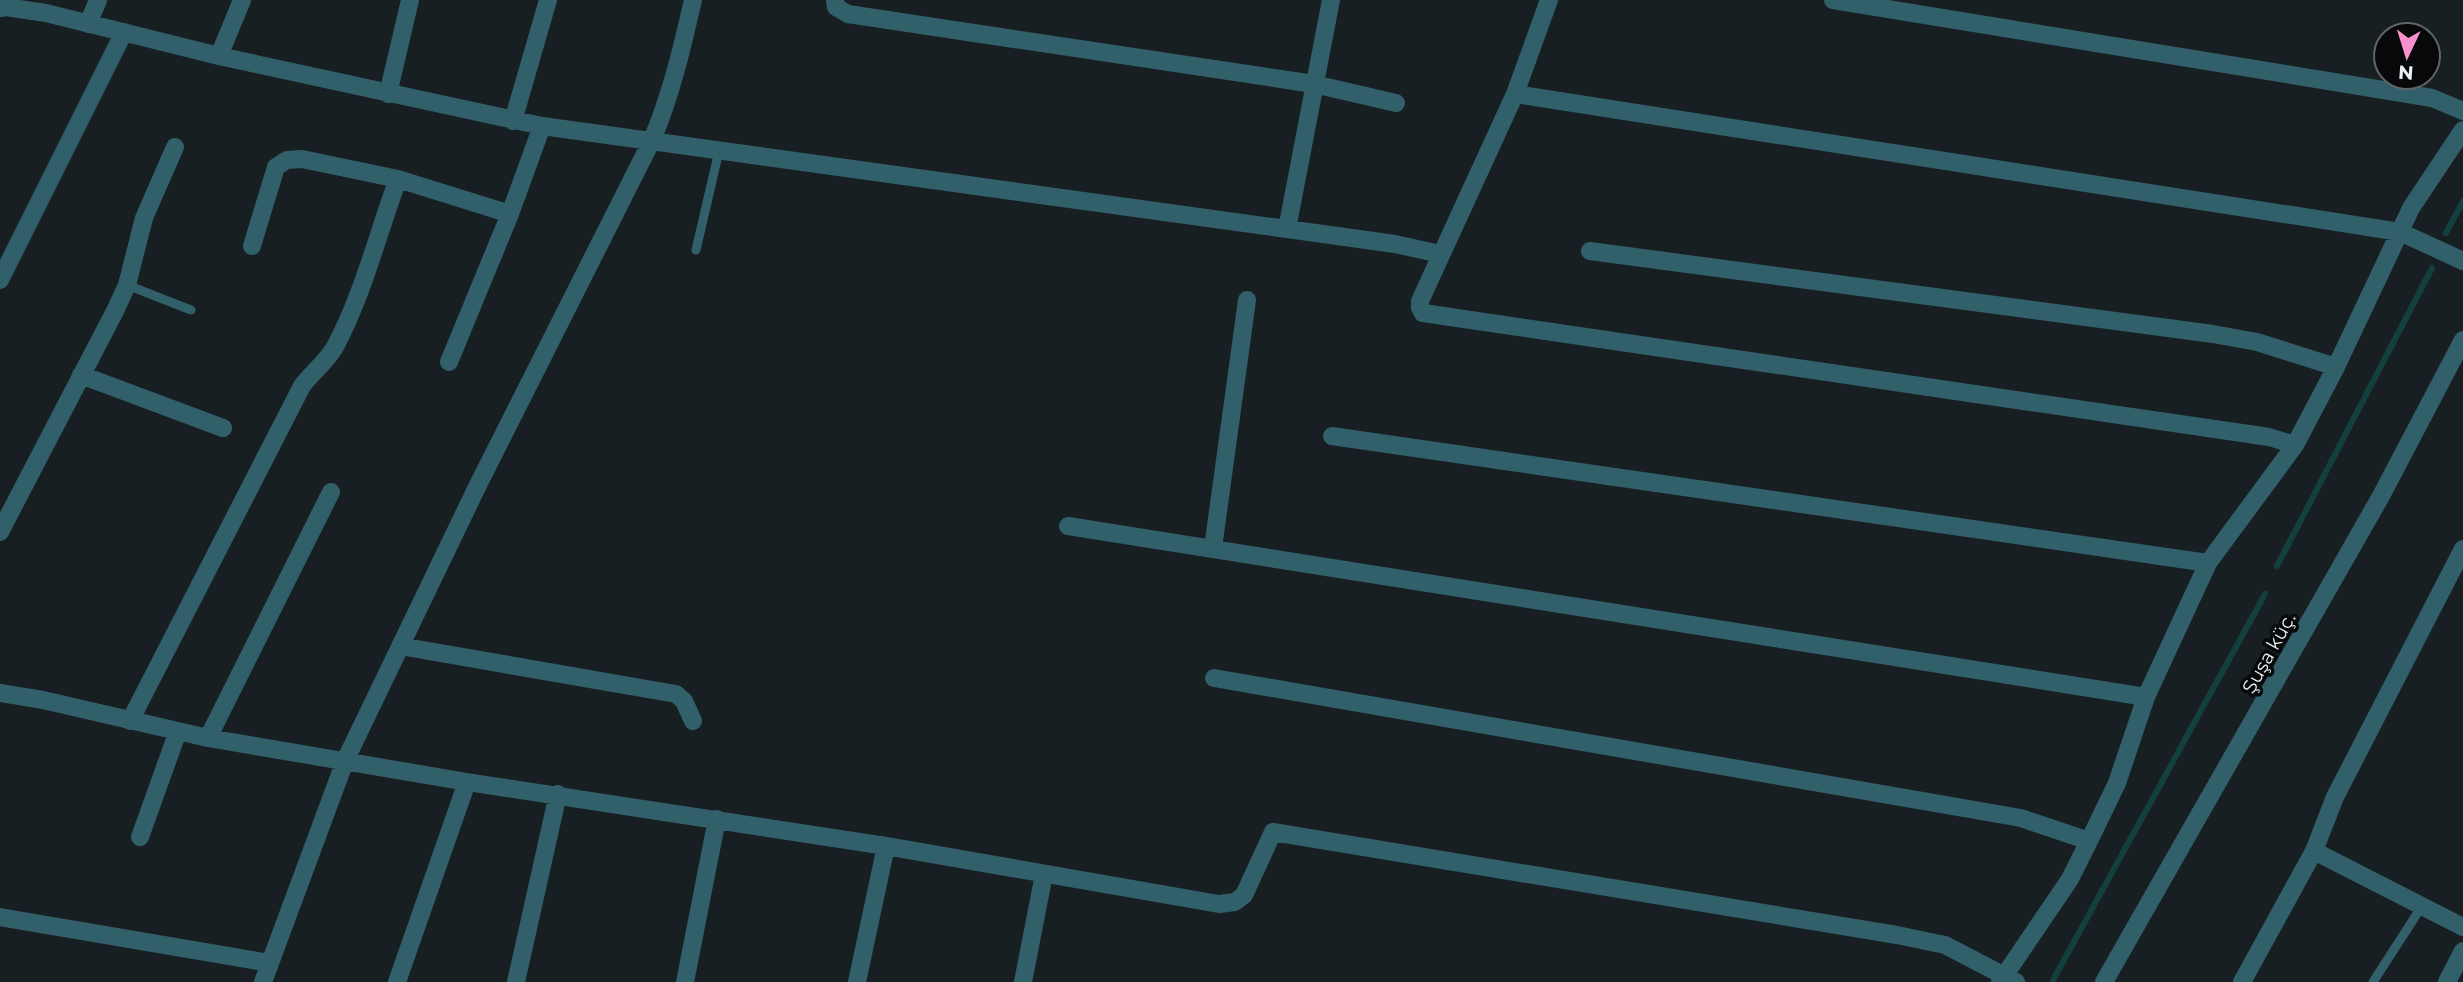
<svg xmlns="http://www.w3.org/2000/svg" width="2463" height="982" font-family="Montserrat,sans-serif">
  <style>
    .lines { fill: none; stroke-linecap: round; stroke-linejoin: round }
    .stream { stroke: #133f3d; stroke-width: 6 }
    .service { stroke: #31606a; stroke-width: 9 }
    .minor { stroke: #31606a; stroke-width: 18 }
    .labels { text-anchor: middle; dominant-baseline: central; stroke-width: 7; stroke-linejoin: round; paint-order: stroke }
    .street-label { font-size: 19px; fill: #ecf1f4; stroke: #06080a }
  </style>
  <rect width="100%" height="100%" fill="#181f23"/>
  <g class="lines">
    <path class="stream" d="M2446,233L2463,201
      M2277,566L2432,268
      M2053,980L2265,594"/>
    <path class="service" d="M696,250L719,151
      M127,285L191,310
      M2373,982L2422,906"/>
    <path class="minor" d="M835,0L836,7L848,14L1314,84L1396,103
      M1549,0L1515,94L1420,301V308L1423,313L2235,432L2269,437L2295,445
      M1833,0L2432,98L2463,111
      M0,8L6,7L46,13L219,56L542,126L1395,244L1440,254
      M88,24L98,0
      M219,56L242,0
      M388,94L410,0
      M1515,94L2400,232L2463,261
      M513,121L548,0
      M1287,229L1331,0
      M252,246L276,167L287,160L302,159L398,179
      M1590,251L2213,334L2257,342L2336,367
      M0,280L124,32
      M449,362L510,214
      M81,375L223,428
      M1332,436L2208,563
      M1068,526L2146,697
      M0,532L115,311L127,285L144,218L175,147
      M1213,548L1247,300
      M400,646L676,694L684,701L693,721
      M1214,678L2021,818L2089,841
      M0,693L43,700L208,738L467,782L886,846L1219,904L1235,902L1244,895L1273,832L1897,935L1945,945L2016,982
      M130,721L302,386C312,372 328,361 336,345C363,294 378,233 398,179L510,214L542,126
      M208,738L331,492
      M140,837L178,731
      M2314,851L2463,927
      M0,917L270,963
      M263,982L345,761L477,487L652,140C671,95 682,48 693,0
      M397,982L467,782
      M516,982L558,794
      M685,982L717,819
      M857,982L886,846
      M1023,982L1044,874
      M2000,982L2070,879L2089,841L2117,783L2146,697L2208,563L2295,445L2336,367L2411,208L2463,130
      M2104,982L2381,496L2463,340
      M2242,982L2314,851L2335,797L2463,549
      M2447,982L2463,951"/>
  </g>
  <g class="labels">
    <g class="street-label">
      <text transform="translate(2269 653) rotate(-61)">Şuşa küç.</text>
    </g>
  </g>
  <g transform="translate(2407 56) rotate(184)"><circle r="33" fill="#06080a" stroke="#626568" stroke-width="2"/>
  <path d="M0-5L12 26L0 18L-12 26Z" fill="#f890cb"/>
  <text y="-10" font-size="19" font-weight="bold" text-anchor="middle" fill="#ecf1f4">N</text>
  </g>
</svg>
